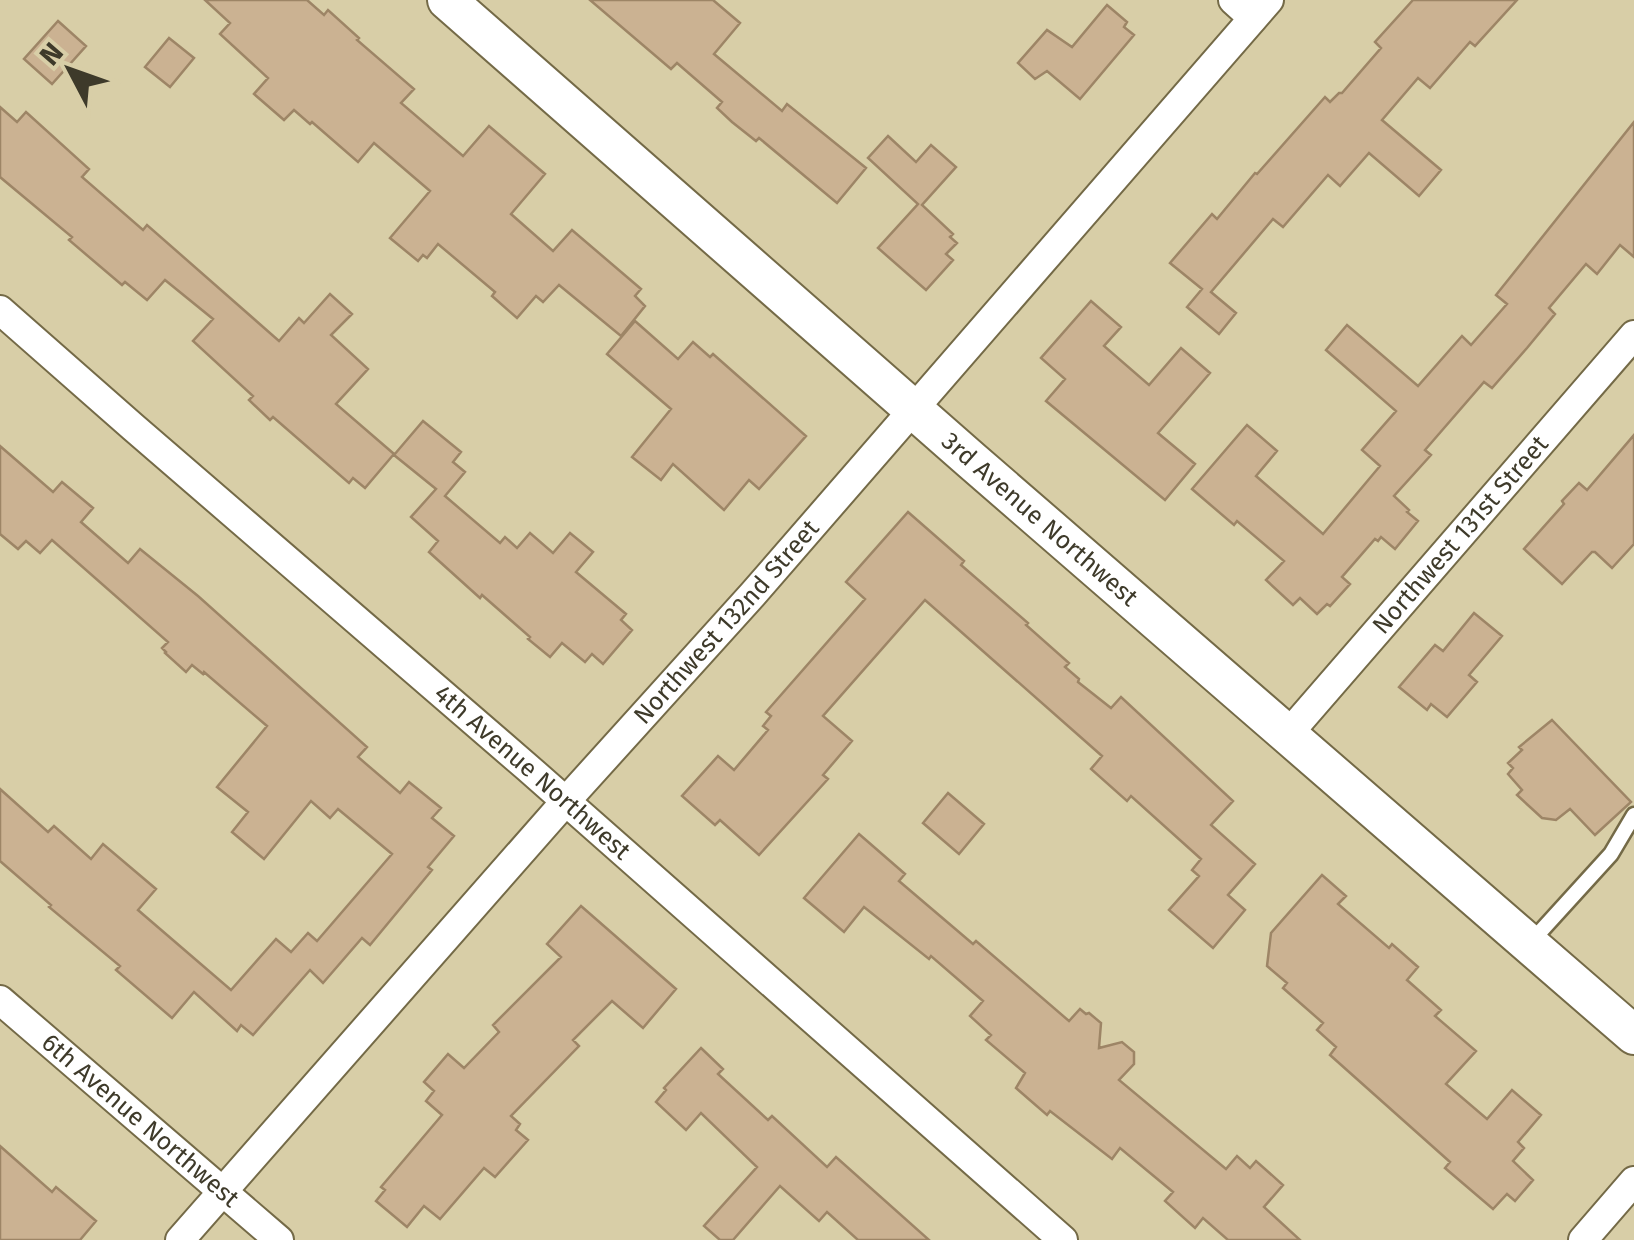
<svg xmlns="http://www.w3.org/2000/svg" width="1634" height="1240" font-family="'Fira Sans',sans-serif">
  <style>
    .building { fill: #cbb292; stroke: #9d8566; stroke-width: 2.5 }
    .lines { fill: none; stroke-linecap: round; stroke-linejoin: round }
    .lane-casing { stroke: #746a47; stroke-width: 19 }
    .street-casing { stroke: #746a47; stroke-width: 32 }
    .secondary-casing { stroke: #746a47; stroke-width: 42 }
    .lane { stroke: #fff; stroke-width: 14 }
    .street { stroke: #fff; stroke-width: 28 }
    .secondary { stroke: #fff; stroke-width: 38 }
    .labels { text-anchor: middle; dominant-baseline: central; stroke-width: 10; stroke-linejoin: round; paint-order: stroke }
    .street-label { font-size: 25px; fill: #3e3a2a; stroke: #d8cea7 }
  </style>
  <rect width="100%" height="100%" fill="#d8cea7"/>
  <path class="building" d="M205,0H307L324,15L328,10L359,38L357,40L414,89L401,103L463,156L489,126L545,174L511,214L553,251L572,230L641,289L635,296L645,306L621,336L559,285L543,302L536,296L517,318L492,296L495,292L438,244L427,258L423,255L418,261L390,238L430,191L374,143L358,162L312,122L310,124L294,110L284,120L254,94L268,78L220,34L230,23Z
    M590,0H713L740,23L714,54L782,111L787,104L866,168L837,203L759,138L756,141L732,122L717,108L722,102L677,63L671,69Z
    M1413,0H1517L1475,46L1470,42L1430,88L1418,78L1382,120L1441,170L1419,196L1369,153L1340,186L1328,175L1283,227L1273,219L1211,292L1236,313L1219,334L1187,307L1202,289L1170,263L1212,214L1217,219L1255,173L1257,174L1325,97L1330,102L1339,93H1342L1381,48L1375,42Z
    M1107,5L1127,22L1124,27L1134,35L1080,99L1047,71L1035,79L1018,63L1047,30L1072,47Z
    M58,21L86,46L52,84L24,59Z
    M169,38L194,58L170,87L145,67Z
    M0,107L17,122L26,112L89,169L82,177L143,230L147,225L279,341L299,318L304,323L330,294L352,314L331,335L368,369L336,404L394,454L365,488L353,478L349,483L273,417L270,420L249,400L253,396L193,341L213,319L165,280L147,300L125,282L122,285L69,240L72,237L0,177Z
    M1634,122V257L1620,245L1597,274L1586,264L1549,308L1555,314L1527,348L1492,388L1484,382L1425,450L1431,455L1394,496L1409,510L1407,512L1418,521L1395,549L1381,537L1378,541L1375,539L1342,577L1350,584L1330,606L1327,604L1317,614L1300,598L1293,605L1266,580L1284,561L1237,521L1234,525L1192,489L1247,425L1277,451L1256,476L1323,534L1380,466L1362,450L1396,411L1326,350L1347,325L1418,386L1462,336L1471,345L1507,304L1496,295Z
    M888,136L916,162L931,145L956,167L922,205L953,234L950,237L957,243L946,254L953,260L926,290L878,248L918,204L868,158Z
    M1091,301L1121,327L1104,346L1149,385L1181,348L1210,373L1158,433L1195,464L1165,500L1046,401L1065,379L1041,358Z
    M635,321L678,359L693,342L710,357L713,354L806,436L759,489L749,480L724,510L673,464L661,480L632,457L671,409L607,354Z
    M423,421L461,452L453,462L465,472L445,496L500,543L505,537L517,548L530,533L553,553L570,533L593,552L576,572L626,614L621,620L632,630L603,664L592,654L585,662L562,643L550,657L528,639L530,637L482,595L480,598L429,552L438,541L411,517L436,489L394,455Z
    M1634,435V544L1612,568L1595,552H1592L1562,584L1524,549L1564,504L1562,501L1579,483L1587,490Z
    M0,446L53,492L62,482L93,508L81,522L128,563L140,549L198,596L367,747L358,757L400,793L409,782L441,808L432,818L454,836L428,867L432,870L370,945L362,938L323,983L310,970L253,1035L241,1025L237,1031L194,992L172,1018L116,970L120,966L49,907L51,905L0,861V789L48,832L54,826L91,859L103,844L156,889L138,910L231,990L276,939L291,952L308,933L317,941L392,854L338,809L330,818L311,801L264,859L232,832L248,812L217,787L267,726L204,672L203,674L192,665L186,672L165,653L166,652L162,648L168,642L52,540L40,553L26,541L18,549L0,534Z
    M908,512L964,561L961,565L1028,623L1026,625L1069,663L1065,667L1079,679L1078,682L1111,708L1121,697L1233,801L1211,825L1255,864L1228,895L1245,910L1213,948L1169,910L1199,876L1192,870L1201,859L1131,796L1127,801L1091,769L1102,756L925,600L823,716L852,741L823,775L828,779L759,855L720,820L715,825L682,796L718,756L734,770L768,730L763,726L771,716L766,712L865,599L846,582Z
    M1474,613L1502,636L1469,675L1477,682L1447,717L1431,704L1427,710L1399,687L1435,645L1443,651Z
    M1552,720L1631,802L1595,835L1570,809L1556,820L1542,818L1517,795L1522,790L1508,774L1513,768L1508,763L1522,750L1519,747Z
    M948,793L984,824L959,854L923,823Z
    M859,834L905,874L899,881L973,944L976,941L1069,1021L1080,1009L1086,1014L1089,1013L1101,1023L1099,1048L1122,1042L1134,1052V1064L1119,1080L1226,1169L1237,1156L1250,1168L1256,1161L1283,1185L1264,1207L1300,1240H1228L1203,1218L1195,1228L1165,1201L1173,1192L1120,1148L1112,1159L1050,1111L1047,1115L1016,1088L1025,1073L986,1040L991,1035L970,1016L983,1001L931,956L929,959L864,907L844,932L804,898Z
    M1322,875L1346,896L1338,904L1389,948L1392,944L1418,967L1407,980L1441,1010L1435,1016L1476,1051L1446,1084L1487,1119L1512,1090L1541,1115L1518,1142L1524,1148L1513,1161L1533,1180L1515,1201L1507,1194L1493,1209L1445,1168L1450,1162L1330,1055L1336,1047L1317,1030L1323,1023L1283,988L1287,983L1267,966L1271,933Z
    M581,906L676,989L643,1028L612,1001L573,1040L579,1046L511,1116L520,1124L516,1130L528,1140L495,1177L484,1168L440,1219L424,1206L407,1227L376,1201L385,1190L381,1187L442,1115L426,1101L434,1091L424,1082L448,1054L464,1068L499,1032L493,1025L561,957L547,944Z
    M701,1048L723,1069L718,1074L768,1120L772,1116L827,1167L836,1157L929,1240H858L827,1212L819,1221L780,1186L733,1240H720L704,1226L757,1167L701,1113L686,1130L656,1102L666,1090L664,1088Z
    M0,1146L52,1192L56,1187L96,1221L80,1240H0Z"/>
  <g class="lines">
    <g class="lane-casing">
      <path id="lane" d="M1530,943L1611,854L1634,815"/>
    </g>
    <g class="street-casing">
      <g id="street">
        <path d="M1233,0L1253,18"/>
        <path id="s1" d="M0,310L133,427L528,768L1063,1240"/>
        <path id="s2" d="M1289,733L1634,335"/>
        <path id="s3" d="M0,1000L279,1240"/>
        <path id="s4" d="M180,1240L565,802L753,594L1269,0"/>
        <path d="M1583,1240L1634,1181"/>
      </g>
    </g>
    <g class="secondary-casing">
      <g id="secondary">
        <path id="s5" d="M447,0L971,460L1634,1035"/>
      </g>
    </g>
    <use href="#lane" class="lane"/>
    <use href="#street" class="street"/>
    <use href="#secondary" class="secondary"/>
  </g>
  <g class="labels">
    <g class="street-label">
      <text stroke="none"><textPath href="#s5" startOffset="788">3rd Avenue Northwest</textPath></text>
      <text stroke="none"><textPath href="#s2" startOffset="262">Northwest 131st Street</textPath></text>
      <text stroke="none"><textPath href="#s4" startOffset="825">Northwest 132nd Street</textPath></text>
      <text stroke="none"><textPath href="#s1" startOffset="705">4th Avenue Northwest</textPath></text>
      <text stroke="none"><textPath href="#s3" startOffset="185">6th Avenue Northwest</textPath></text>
    </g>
  </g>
  <g transform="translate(70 70) rotate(311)" stroke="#d8cea7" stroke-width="8" paint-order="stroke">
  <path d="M0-8L18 38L0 25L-18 38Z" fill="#3e3a2a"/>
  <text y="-15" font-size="28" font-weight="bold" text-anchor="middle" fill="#3e3a2a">N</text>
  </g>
</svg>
